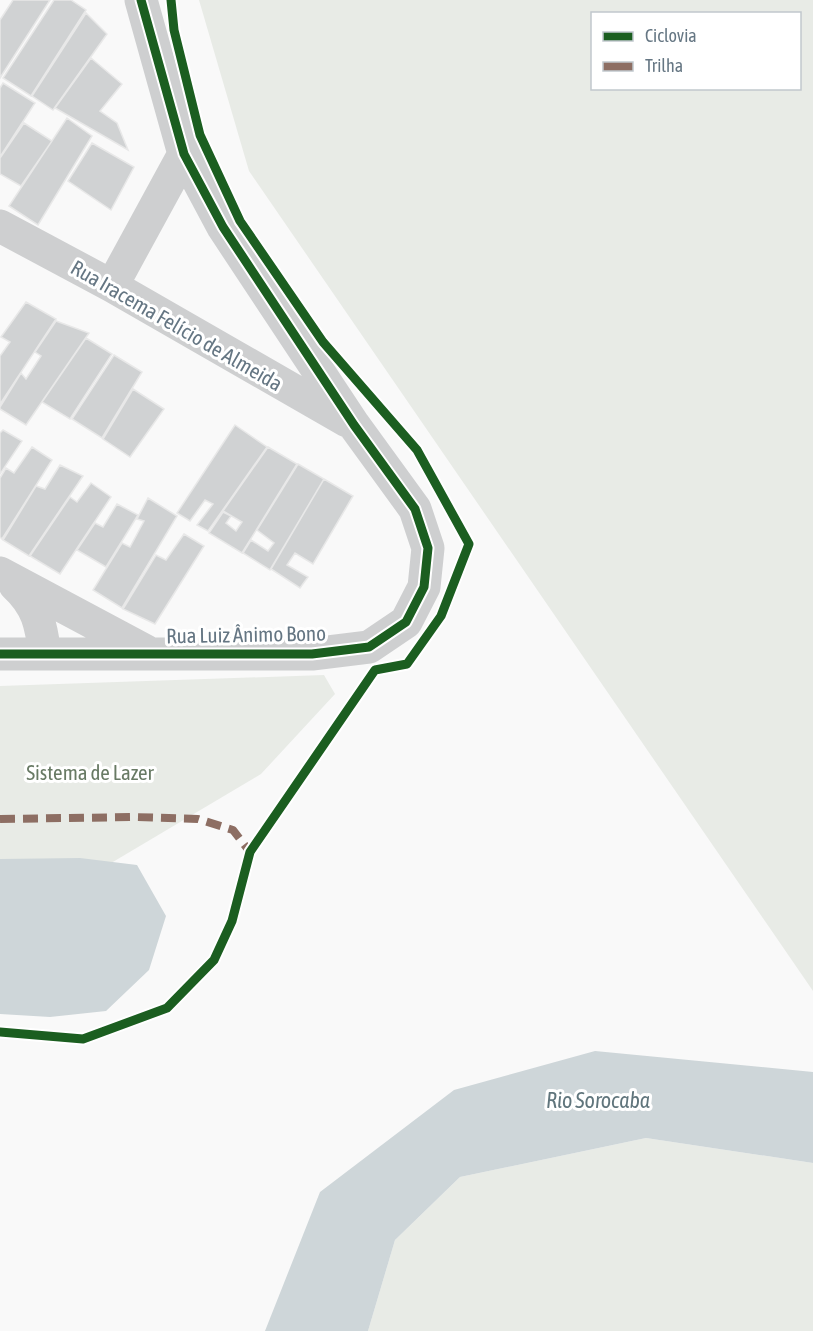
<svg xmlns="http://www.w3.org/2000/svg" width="813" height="1331" font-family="'Asap Condensed',sans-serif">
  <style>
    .green { fill: #e8ebe6; fill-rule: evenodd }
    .water { fill: #ced6d9 }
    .building { fill: #d0d2d3; stroke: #e8e8e8; stroke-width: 1.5 }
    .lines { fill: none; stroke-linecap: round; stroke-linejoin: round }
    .minor { stroke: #cecfd0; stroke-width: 33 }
    .quiet { stroke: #8d6e63; stroke-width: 8; stroke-dasharray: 15 8; stroke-linecap: butt }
    .cycleway-casing { stroke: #fff; stroke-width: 13 }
    .cycleway { stroke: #1b5e20; stroke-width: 9 }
    .labels { text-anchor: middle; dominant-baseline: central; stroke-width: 6; stroke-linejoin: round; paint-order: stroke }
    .street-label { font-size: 21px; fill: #657683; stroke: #fff }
    .park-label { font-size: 21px; fill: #687a64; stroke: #fff }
    .water-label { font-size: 22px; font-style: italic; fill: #60757c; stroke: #fff }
  </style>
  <rect width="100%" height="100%" fill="#f9f9f9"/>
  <path class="green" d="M199,0H813V991L249,171ZM592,14H800V88H592Z
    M324,675L335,694L261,774L0,929V686Z
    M646,1138L813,1163V1331H368L395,1240L460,1177Z"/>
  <path class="water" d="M80,858L137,865L166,916L149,970L106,1011L50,1017L0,1014V859Z
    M595,1051L813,1072V1163L646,1138L460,1177L395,1240L368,1331H265L320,1192L454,1090Z"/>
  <path class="building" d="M13,0H50L0,78V20Z
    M54,0H71L86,10L31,96L3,78Z
    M86,13L107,34L53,110L32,96Z
    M91,58L122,84L100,111L117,123L128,150L55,108Z
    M3,83L35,103L0,157V88Z
    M67,118L92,136L38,225L9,206Z
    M24,123L52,141L21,186L0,174V158Z
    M92,143L134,167L111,210L68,181Z
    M26,302L56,319L0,404V356L10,342L1,337Z
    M56,321L89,333L26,425L0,409V407L21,373L26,379L41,356L35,352Z
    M86,338L112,354L70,419L42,402Z
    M114,355L142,372L102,438L72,419Z
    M133,389L164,409L130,457L103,439Z
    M235,425L267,447L208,531L197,525L213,504L205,500L190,521L177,513Z
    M3,430L22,441L0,474V433Z
    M32,447L52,460L2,539L0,537V478L6,468L14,473Z
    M268,447L297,464L242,553L209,533L223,512L231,516L226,523L236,531L242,522L223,511Z
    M298,464L324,479L270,570L243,553L251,540L268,551L274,543L257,530Z
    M60,465L83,476L29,556L3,540L36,486L45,489Z
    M324,479L353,496L313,564L295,553L287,565L308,577L300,588L271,569Z
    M91,483L111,497L60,574L30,556L70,497L77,502Z
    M148,498L177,516L122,608L93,590L122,543L130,547L144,521L137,519Z
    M117,504L138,515L106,567L77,550L95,523L103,527Z
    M184,534L204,546L155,624L123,609L156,555L166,560Z"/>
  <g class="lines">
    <path class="minor" d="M0,226L112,286L347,421
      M112,286L184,154
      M0,573L146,651
      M15,585C38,606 41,625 45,654
      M0,654H312L369,647L406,622L424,587L428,548L415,509L354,425L223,227L184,154L141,0"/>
    <path class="quiet" d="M0,819L134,817L198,819L233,830L250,852"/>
    <g class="cycleway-casing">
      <path id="cycleway" d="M0,654H312L369,647L406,622L424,587L428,548L415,509L354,425L223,227L184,154L141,0
        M0,1032L83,1039L167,1008L214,960L232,921L250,852L375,670L407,664L441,616L469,544L417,450L323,342L240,221L200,135L174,30L171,0"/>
    </g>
    <use href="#cycleway" class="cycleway"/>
  </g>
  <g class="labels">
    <g class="street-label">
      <text transform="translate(177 325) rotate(30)">Rua Iracema Felício de Almeida</text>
      <text transform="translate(246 634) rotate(-1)">Rua Luiz Ânimo Bono</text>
    </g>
    <g class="park-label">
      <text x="90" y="772">Sistema de Lazer</text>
    </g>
    <g class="water-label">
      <text x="598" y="1100">Rio Sorocaba</text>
    </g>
  </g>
  <rect x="591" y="12" width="210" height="78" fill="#ffffff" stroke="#c1c8cd" stroke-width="1.5"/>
  <rect x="603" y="32" width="30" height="9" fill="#1b5e20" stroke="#c1c8cd" stroke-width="1.5"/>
  <text x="645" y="42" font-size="18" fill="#657683">Ciclovia</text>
  <rect x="603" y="62" width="30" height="9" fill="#8d6e63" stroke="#c1c8cd" stroke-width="1.5"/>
  <text x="645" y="72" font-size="18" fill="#657683">Trilha</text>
</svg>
